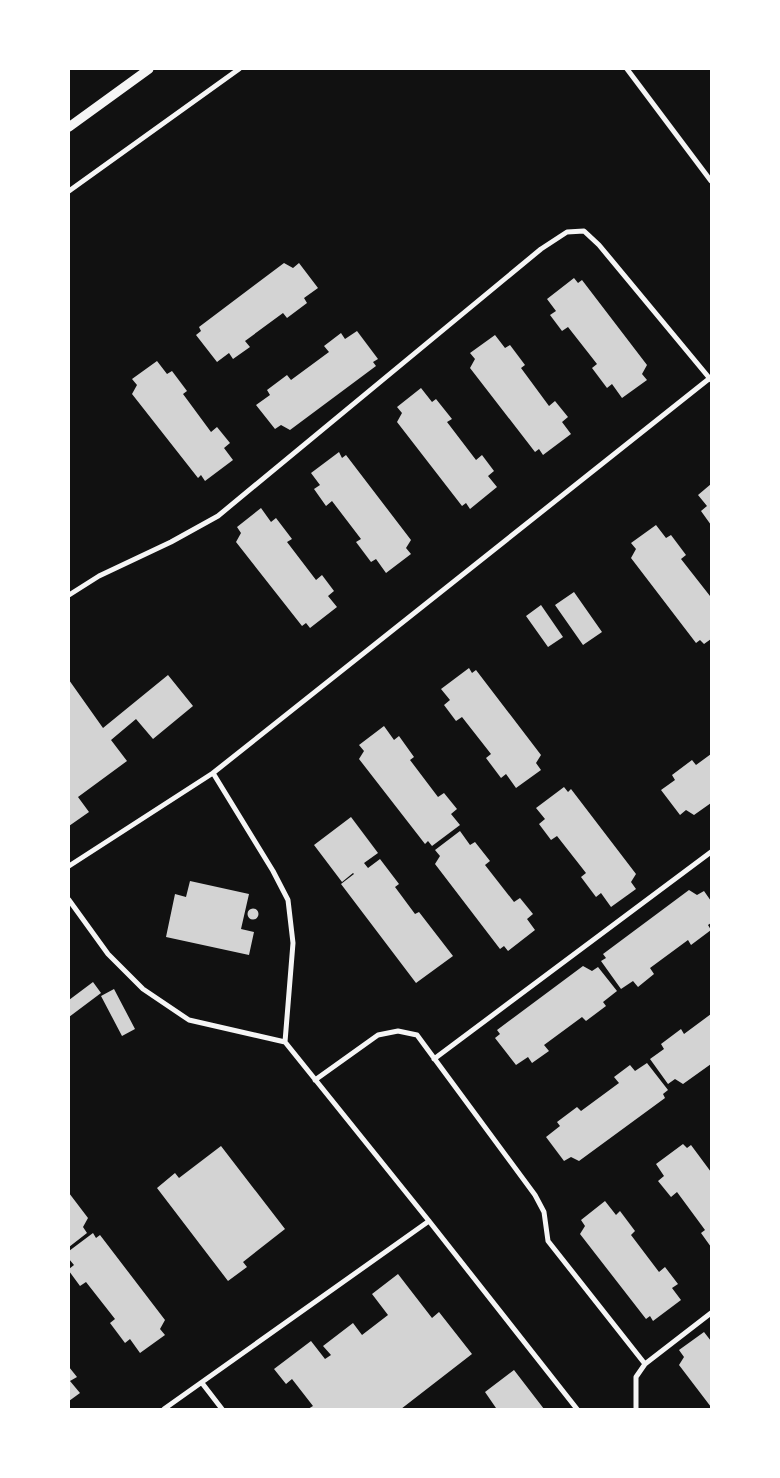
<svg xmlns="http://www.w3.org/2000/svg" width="780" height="1478" font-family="Montserrat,sans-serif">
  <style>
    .building { fill: #d3d3d3 }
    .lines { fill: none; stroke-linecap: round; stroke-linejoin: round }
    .minor { stroke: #f5f5f5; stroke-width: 5 }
    .tertiary { stroke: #f5f5f5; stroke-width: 9 }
  </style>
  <rect width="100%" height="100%" fill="#111"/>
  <path class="building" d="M284,263L293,268L299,263L318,288L304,298L307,303L287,318L283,313L245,341L250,347L233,359L229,353L217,362L196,335L201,331L199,327Z
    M574,278L578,283L582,280L647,365L642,374L647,380L622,398L612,384L607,388L592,368L597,364L568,327L562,331L550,315L556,311L547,299Z
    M357,331L378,359L373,362L376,366L290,430L281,425L275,429L256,405L270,395L267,390L287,375L291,380L329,352L324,346L341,333L345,339Z
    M495,335L505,348L510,345L525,365L521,368L549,406L555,401L568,417L562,422L571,434L543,455L539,449L535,452L470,368L475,359L470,353Z
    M157,361L167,374L172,371L187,391L183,394L211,432L217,427L230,443L224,448L233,460L205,481L201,475L198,478L132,394L137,385L132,379Z
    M421,388L432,402L436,399L452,419L447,422L476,460L482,455L494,471L488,476L497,487L470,509L466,503L462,506L397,422L402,413L397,407Z
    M339,452L342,458L346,455L411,540L406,548L411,554L386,573L376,559L371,562L356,542L361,539L332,501L326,506L314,489L320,485L311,473Z
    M711,484V525L701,511L707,506L698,495Z
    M261,508L271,522L276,518L292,539L287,542L316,580L322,575L334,591L328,596L337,607L310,628L306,623L302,626L236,542L241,533L237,527Z
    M656,525L666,538L671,535L686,555L681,559L710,596L711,595V639L704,644L700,640L696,643L631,558L636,549L631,543Z
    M574,592L602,632L583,645L555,605Z
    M541,605L563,637L548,647L526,616Z
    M469,668L472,673L476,670L541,755L536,763L541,770L516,788L506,774L501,778L486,758L491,754L462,717L456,721L444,705L450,700L441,689Z
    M168,675L193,706L153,739L136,719L111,740L127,761L78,797L89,812L69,826V680L103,728Z
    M384,726L394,740L399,736L414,757L410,760L438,797L444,793L457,809L451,814L460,825L432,846L428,841L425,844L359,759L364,751L359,745Z
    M711,754V803L694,815L686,810L680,815L661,790L675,780L672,775L692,760L696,765Z
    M564,787L568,792L571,789L636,874L631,882L636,889L611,907L601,893L596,897L581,877L586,873L557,836L551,840L539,824L545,819L536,808Z
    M351,817L378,853L364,863L368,868L380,859L399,884L395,887L415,914L419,912L453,956L416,983L341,884L354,874L353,873L342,882L314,845Z
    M460,831L470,845L475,842L490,861L485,865L514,902L520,898L533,914L527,919L535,930L508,951L504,946L500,949L435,864L440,856L435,850Z
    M190,881L249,894L241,929L254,932L249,955L166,937L175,894L186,897Z
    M689,890L697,895L704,891L711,901V923L708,925L711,930L691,945L688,940L650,968L654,974L638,987L633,981L621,989L601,961L606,958L603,954Z
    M247.5 914a5.5 5.5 0 1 1 11 0a5.5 5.5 0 1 1-11 0Z
    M583,966L592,971L598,967L617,991L603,1002L606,1006L586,1021L582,1017L544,1045L549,1051L532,1063L528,1057L516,1065L495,1038L500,1034L497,1030Z
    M93,982L101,993L69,1017V1000Z
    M114,989L135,1029L122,1036L101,996Z
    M711,1014V1064L683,1084L675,1079L668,1084L650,1059L664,1049L661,1044L681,1029L684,1034Z
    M647,1063L668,1090L663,1094L665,1098L579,1161L571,1157L564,1161L546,1137L560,1126L557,1122L577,1107L581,1111L619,1083L614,1077L630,1065L635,1071Z
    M683,1144L687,1148L691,1145L711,1172V1247L701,1233L705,1230L677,1192L671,1197L658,1181L664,1176L656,1164Z
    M221,1146L285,1229L243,1262L247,1267L228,1281L157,1188L175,1173L179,1178Z
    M69,1193L88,1218L83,1227L87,1233L69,1247Z
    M605,1201L616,1215L620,1211L635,1231L631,1235L659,1272L665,1267L678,1284L672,1288L681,1300L653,1321L650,1316L646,1319L580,1234L585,1226L581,1220Z
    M93,1233L96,1238L100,1235L165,1320L160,1329L165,1335L140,1353L130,1339L125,1343L110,1323L115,1319L86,1282L80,1286L69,1271V1269L74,1265L69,1259V1251Z
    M398,1274L432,1318L439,1312L472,1354L401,1409H308L313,1406L292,1379L286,1384L274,1369L311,1341L325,1359L331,1355L323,1346L353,1323L362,1335L388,1315L372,1294Z
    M704,1332L711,1341V1407L679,1365L684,1357L679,1350Z
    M69,1367L77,1377L70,1381L80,1393L69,1401Z
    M514,1370L544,1409H494L496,1408L485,1392Z"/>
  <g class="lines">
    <path class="minor" d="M627,69L711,181
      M69,191L239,69
      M69,595L99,576L171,542L218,516L541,249L567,232L584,231L599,245L711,380
      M213,773L273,871L288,900L293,943L285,1042L429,1221L577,1409
      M69,866L213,773L710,378
      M69,900L108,954L143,989L189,1020L285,1042
      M434,1059L711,852
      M315,1080L378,1035L398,1031L417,1035L535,1195L544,1212L548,1241L645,1364
      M202,1383L222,1409
      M164,1409L429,1221
      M636,1409V1377L645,1364L711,1313"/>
    <path class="tertiary" d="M69,127L149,69"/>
  </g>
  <rect width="780" height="1478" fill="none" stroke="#ffffff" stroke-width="140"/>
</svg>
